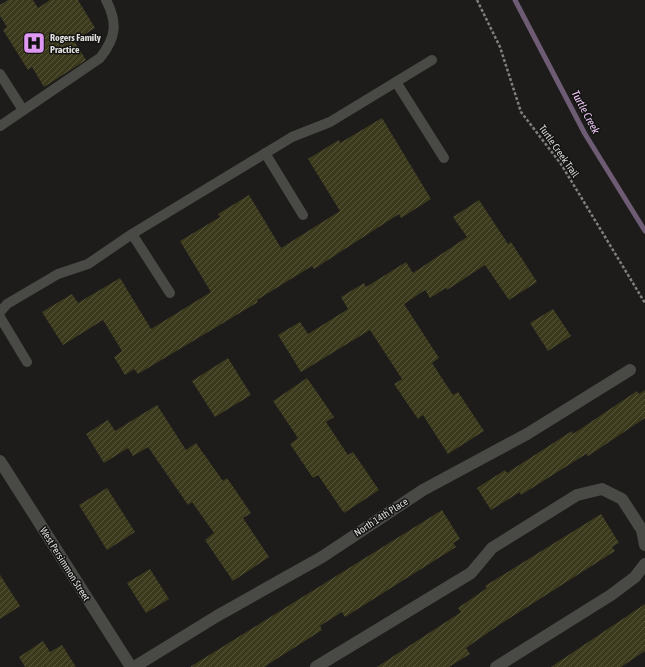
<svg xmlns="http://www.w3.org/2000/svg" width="645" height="667" font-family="'Asap Condensed',sans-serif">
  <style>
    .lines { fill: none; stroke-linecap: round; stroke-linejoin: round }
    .stream { stroke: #6e5b74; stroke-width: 5 }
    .building { fill: url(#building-hatch) }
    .path { stroke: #7f7f7d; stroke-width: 2.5; stroke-dasharray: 3 2; stroke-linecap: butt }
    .lane { stroke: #494946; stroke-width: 10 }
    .street { stroke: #494946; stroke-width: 12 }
    .labels { text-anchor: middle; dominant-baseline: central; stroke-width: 3; stroke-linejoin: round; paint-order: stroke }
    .poi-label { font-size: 10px; font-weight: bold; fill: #dededc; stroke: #131311; text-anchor: start }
    .street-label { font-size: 10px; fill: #dededc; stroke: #131311 }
    .water-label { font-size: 11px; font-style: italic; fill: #edc9f8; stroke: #131311 }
  </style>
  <defs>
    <pattern id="building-hatch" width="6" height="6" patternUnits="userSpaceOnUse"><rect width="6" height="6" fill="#3c3a1d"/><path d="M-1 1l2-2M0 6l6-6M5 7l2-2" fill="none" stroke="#58563d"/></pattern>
  </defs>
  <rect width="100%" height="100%" fill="#1d1c1a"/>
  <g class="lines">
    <path class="stream" d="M515,0L585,134L645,231"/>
  </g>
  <path class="building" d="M8,0H33L38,8L50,0H78L95,28L74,41L86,60L44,87L32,67L28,70L3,30L7,27L0,16V5Z
    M382,118L431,199L401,218L399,214L314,269L312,266L257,300L258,302L138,374L134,369L125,375L114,357L122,351L103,320L63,345L42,312L72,294L78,303L120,278L151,329L211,292L180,241L220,217L218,214L249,195L281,248L340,211L308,159L339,140L340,143Z
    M479,200L508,244L511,242L537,282L509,300L485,265L447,290L446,288L430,298L425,290L404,304L439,358L432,363L453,395L458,392L484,431L448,454L423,415L418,419L394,384L402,379L370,330L301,372L278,335L300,322L308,334L348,309L341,297L364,283L366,287L406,262L413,273L467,237L453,217Z
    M553,309L571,336L548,351L530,323Z
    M228,358L251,395L215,417L192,381Z
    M307,378L334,417L326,422L348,455L353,452L379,490L344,513L318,475L313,478L290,444L298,438L273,401Z
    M645,390V418L588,456L586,454L521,495L520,492L491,510L477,488L505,470L507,473L572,431L573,434L637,391L639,394Z
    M157,405L186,450L196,443L223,481L227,478L251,513L243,518L269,557L233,581L205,540L214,533L192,502L188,505L148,447L133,456L128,448L104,463L86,434L108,420L115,431Z
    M107,488L135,532L107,550L79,505Z
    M442,510L460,539L453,543L456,547L345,617L342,612L320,626L322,630L264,667H190Z
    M601,514L619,543L612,547L615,551L499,625L466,648L470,654L449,667H377L461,612L458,608L487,588L485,586Z
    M150,569L169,599L146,613L127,583Z
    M0,575L20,606L0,619Z
    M645,604V651L621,667H551Z
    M43,641L50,652L62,645L76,667H25L19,657Z"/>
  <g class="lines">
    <path class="path" d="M477,0L500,47L521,112L561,164L645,303"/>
    <path class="lane" d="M0,74L23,110
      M396,82L444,158
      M0,126L100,58C116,38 118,23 106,0
      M265,153L303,215
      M132,234L170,293
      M0,312L7,304L58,274L88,264L132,234L292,137L330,122L432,60
      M0,317L27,362"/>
    <path class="street" d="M0,461L131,667
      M134,667L217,616L322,557L423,490L527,434L630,370
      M316,667L471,573L492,548L577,495L602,489L622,499L642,530L645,545
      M496,667L611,595L635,577L645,564"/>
  </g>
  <defs>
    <g id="hospital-square" transform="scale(1.15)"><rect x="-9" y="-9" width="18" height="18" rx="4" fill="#de98f2" stroke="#131311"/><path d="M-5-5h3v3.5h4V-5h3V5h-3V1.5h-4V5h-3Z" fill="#111"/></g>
  </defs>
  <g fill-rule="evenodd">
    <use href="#hospital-square" x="34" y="43"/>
  </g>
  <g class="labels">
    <g class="poi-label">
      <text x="50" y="37">Rogers Family<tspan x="50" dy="12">Practice</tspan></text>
    </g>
    <g class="street-label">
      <text transform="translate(559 151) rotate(55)">Turtle Creek Trail</text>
      <text transform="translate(381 517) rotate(-33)">North 14th Place</text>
      <text transform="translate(65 564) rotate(58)">West Persimmon Street</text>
    </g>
    <g class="water-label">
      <text transform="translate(586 112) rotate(62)">Turtle Creek</text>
    </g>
  </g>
</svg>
